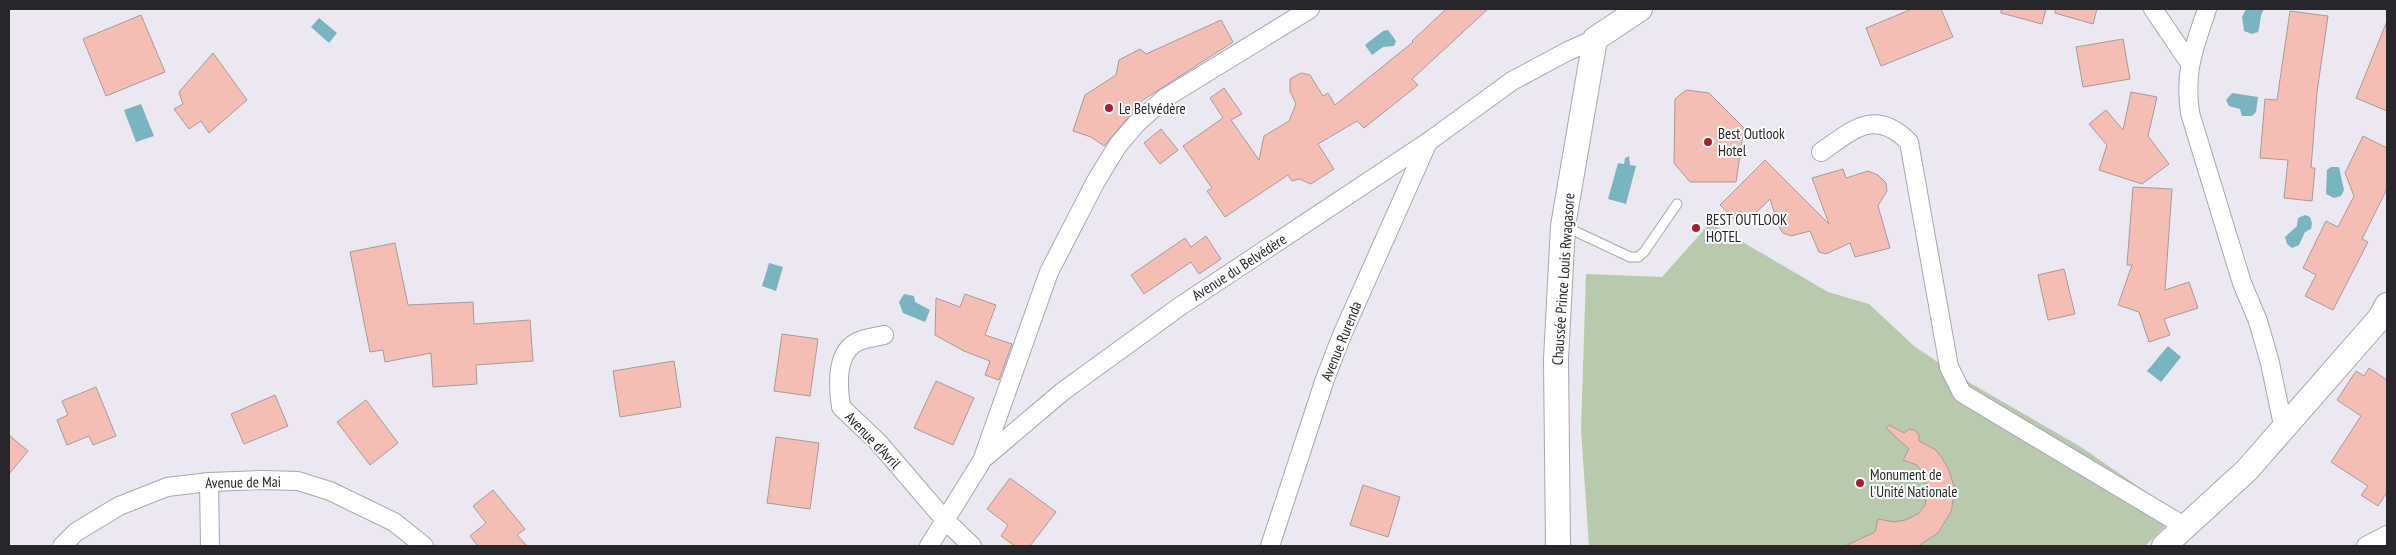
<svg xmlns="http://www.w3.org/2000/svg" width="2396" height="555" font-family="'PT Sans Narrow',sans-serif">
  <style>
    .green { fill: #b9c9ae }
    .water { fill: #79b5c1 }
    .building { fill: #f4beb4; stroke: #a69b99 }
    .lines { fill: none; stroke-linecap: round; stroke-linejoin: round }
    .lane-casing { stroke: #a9a6af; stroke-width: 11 }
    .street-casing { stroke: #a9a6af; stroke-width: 20 }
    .secondary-casing { stroke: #a9a6af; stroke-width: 26 }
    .lane { stroke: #fff; stroke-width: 9 }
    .street { stroke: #fff; stroke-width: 18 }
    .secondary { stroke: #fff; stroke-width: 24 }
    .poi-dot { fill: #ae1a30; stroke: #fff; stroke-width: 2 }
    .labels { text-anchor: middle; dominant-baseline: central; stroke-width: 4; stroke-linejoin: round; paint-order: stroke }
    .poi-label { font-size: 15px; fill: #27262a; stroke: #fff; text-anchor: start }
    .street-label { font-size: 15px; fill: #27262a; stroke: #fff }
  </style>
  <rect width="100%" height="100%" fill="#ebe8f2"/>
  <path class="green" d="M1710,223L1828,292L1869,304L1914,346L1958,376L2081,447L2178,514L2145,546H1589L1581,429L1586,274L1662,277Z"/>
  <path class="water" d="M2246,9H2264C2259,17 2261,24 2258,32L2252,34L2244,31L2242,17Z
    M319,18L337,33L329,43L311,27Z
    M1388,30L1396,41L1394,46L1383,47L1372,55L1365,45L1383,31Z
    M2232,93L2258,97L2256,112L2252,116H2242L2240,109L2229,106L2226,100Z
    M141,104L154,136L136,142L124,110Z
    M1629,156L1630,165L1636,166L1626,204L1608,199L1618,163L1624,164L1625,158Z
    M2331,167H2339L2344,190L2341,196L2334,198L2326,194L2327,170Z
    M2305,215L2310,217L2312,223L2311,229L2305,232L2299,245L2292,248L2287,244L2285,237L2297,226L2298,218Z
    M769,263L783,267L776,291L762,286Z
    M904,294L914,296L915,302L930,310L925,322L903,313L899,302Z
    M2168,346L2181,357L2161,382L2147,371Z"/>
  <path class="building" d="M1446,9H1488L1412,79L1418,85L1364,128L1357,121L1318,144L1334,169L1311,184L1299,179L1292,181L1288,175L1225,217L1207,191L1212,188L1183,146L1223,118L1210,98L1224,88L1242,114L1231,120L1259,160L1264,136L1289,121L1296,104L1290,91V79L1301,73L1310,75L1323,96L1328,93L1335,105L1413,42L1412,41Z
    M1912,9H1941L1953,37L1881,66L1866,28Z
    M2001,9H2046L2042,24L2001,13Z
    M2055,9H2097L2093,24L2055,13Z
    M2290,11L2328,16L2317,92L2311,168H2315L2312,201L2284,198L2288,160L2260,158L2265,99L2277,100Z
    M141,15L165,72L106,96L83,39Z
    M1221,20L1233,42L1143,100L1104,146L1091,137L1073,131L1085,95L1116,75L1119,60L1140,49L1146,54Z
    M2387,21V111L2356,98Z
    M2123,39L2130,79L2083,87L2076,47Z
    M213,53L247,100L209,133L201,121L189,129L174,109L183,104L179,92Z
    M1686,90L1709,93L1744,128L1736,182H1690L1674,163L1675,99Z
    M2131,92L2157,97L2148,136L2169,164L2142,184L2099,170L2107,145L2089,124L2106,110L2123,130Z
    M1161,129L1178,150L1160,164L1144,143Z
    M2363,136L2387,148V189L2362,239L2368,242L2333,310L2305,296L2316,275L2303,268L2326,221L2338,227L2354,196L2345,173Z
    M1765,160L1829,224L1812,178L1843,169L1846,178L1868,171L1878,175L1886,183L1887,191L1878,206L1890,248L1855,257L1850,243L1826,254L1819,252L1810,231L1791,236L1783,233L1779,227L1770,199L1742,226L1720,205Z
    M2133,187L2172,189L2165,290L2189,282L2198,308L2164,319L2170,335L2149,342L2139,312L2118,305L2132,265H2127Z
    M1206,236L1221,259L1199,274L1191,262L1144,294L1131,275L1185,238L1191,247Z
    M395,243L408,305L473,302L474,324L530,320L533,361L476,365L477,384L433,387L431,353L385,362L383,350L370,352L350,252Z
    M2064,269L2075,314L2048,320L2038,275Z
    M965,294L996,305L985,335L1012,344L999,380L985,375L990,361L964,351L935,335L936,298L960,307Z
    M782,334L818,339L810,396L774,391Z
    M674,361L681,407L620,417L613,371Z
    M2369,368L2387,380V492L2378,506L2361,495L2368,486L2331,462L2361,416L2337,400L2356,371L2364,376Z
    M936,381L974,398L953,445L914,428Z
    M96,387L116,436L93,445L89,436L67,445L57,420L68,415L62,401Z
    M275,395L288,426L244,444L231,414Z
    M366,400L398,443L370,465L337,422Z
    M1889,425L1904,433L1909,429L1915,430L1919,435V441L1936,450L1942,458L1948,468L1955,489L1951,512L1938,533L1918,546H1845L1875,532L1878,519L1894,522L1905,520L1918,514L1925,505L1928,490L1925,475L1917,465L1903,460L1909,449L1886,428Z
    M9,435L28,451L9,474Z
    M776,437L819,443L810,509L767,503Z
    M1010,478L1056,512L1030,546H1015L1001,536L1008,525L987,509Z
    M1363,485L1400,497L1388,537L1350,525Z
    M493,490L525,529L517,535L527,546H478L470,536L486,523L473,506Z"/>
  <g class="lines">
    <g class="lane-casing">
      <path id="lane" d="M1564,226L1630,257H1638L1644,252L1677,204"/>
    </g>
    <g class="street-casing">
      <path id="street" d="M2153,9L2189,62
        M2207,9C2194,48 2184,71 2190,113L2242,283L2258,321L2270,363L2284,430
        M1821,152C1854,129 1875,108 1909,142L1949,367L1962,393L2184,526
        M884,335C876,337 865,338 857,342C835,353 838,387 841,407L878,442L944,519L972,546
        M983,458L1049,272L1096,181L1118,145L1137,123L1165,98L1310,9
        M209,482L210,546
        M62,546L76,532L119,506L167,487L209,482L262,480L298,481L330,491L394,522L424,546
        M929,546L983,459L1062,392L1179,307L1428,142L1512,81L1568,51L1595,39
        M1270,546L1325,379L1342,335L1428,142
        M2366,546L2387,535"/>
    </g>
    <g class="secondary-casing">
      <path id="secondary" d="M1558,546L1556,359L1563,226L1595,39L1640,9
        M2164,546L2247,470L2380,318L2387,305"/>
    </g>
    <use href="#lane" class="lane"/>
    <use href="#street" class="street"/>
    <use href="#secondary" class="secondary"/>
  </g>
  <g class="poi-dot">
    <circle cx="1109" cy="108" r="5"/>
    <circle cx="1708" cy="142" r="5"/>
    <circle cx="1696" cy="228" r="5"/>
    <circle cx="1860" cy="483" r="5"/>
  </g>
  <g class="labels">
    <g class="poi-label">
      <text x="1119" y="108">Le Belvédère</text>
      <text x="1718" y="133">Best Outlook<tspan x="1718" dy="17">Hotel</tspan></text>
      <text x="1706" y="219">BEST OUTLOOK<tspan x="1706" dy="17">HOTEL</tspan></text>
      <text x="1870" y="474">Monument de<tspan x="1870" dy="17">l'Unité Nationale</tspan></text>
    </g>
    <g class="street-label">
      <text transform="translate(1239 267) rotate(-33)">Avenue du Belvédère</text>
      <text transform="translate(1563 279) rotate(-86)">Chaussée Prince Louis Rwagasore</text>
      <text transform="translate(1341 341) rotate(-68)">Avenue Rurenda</text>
      <text transform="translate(873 440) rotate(46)">Avenue d'Avril</text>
      <text transform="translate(243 482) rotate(-1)">Avenue de Mai</text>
    </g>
  </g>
  <rect width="2396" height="555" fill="none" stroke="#27262a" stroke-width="20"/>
</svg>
